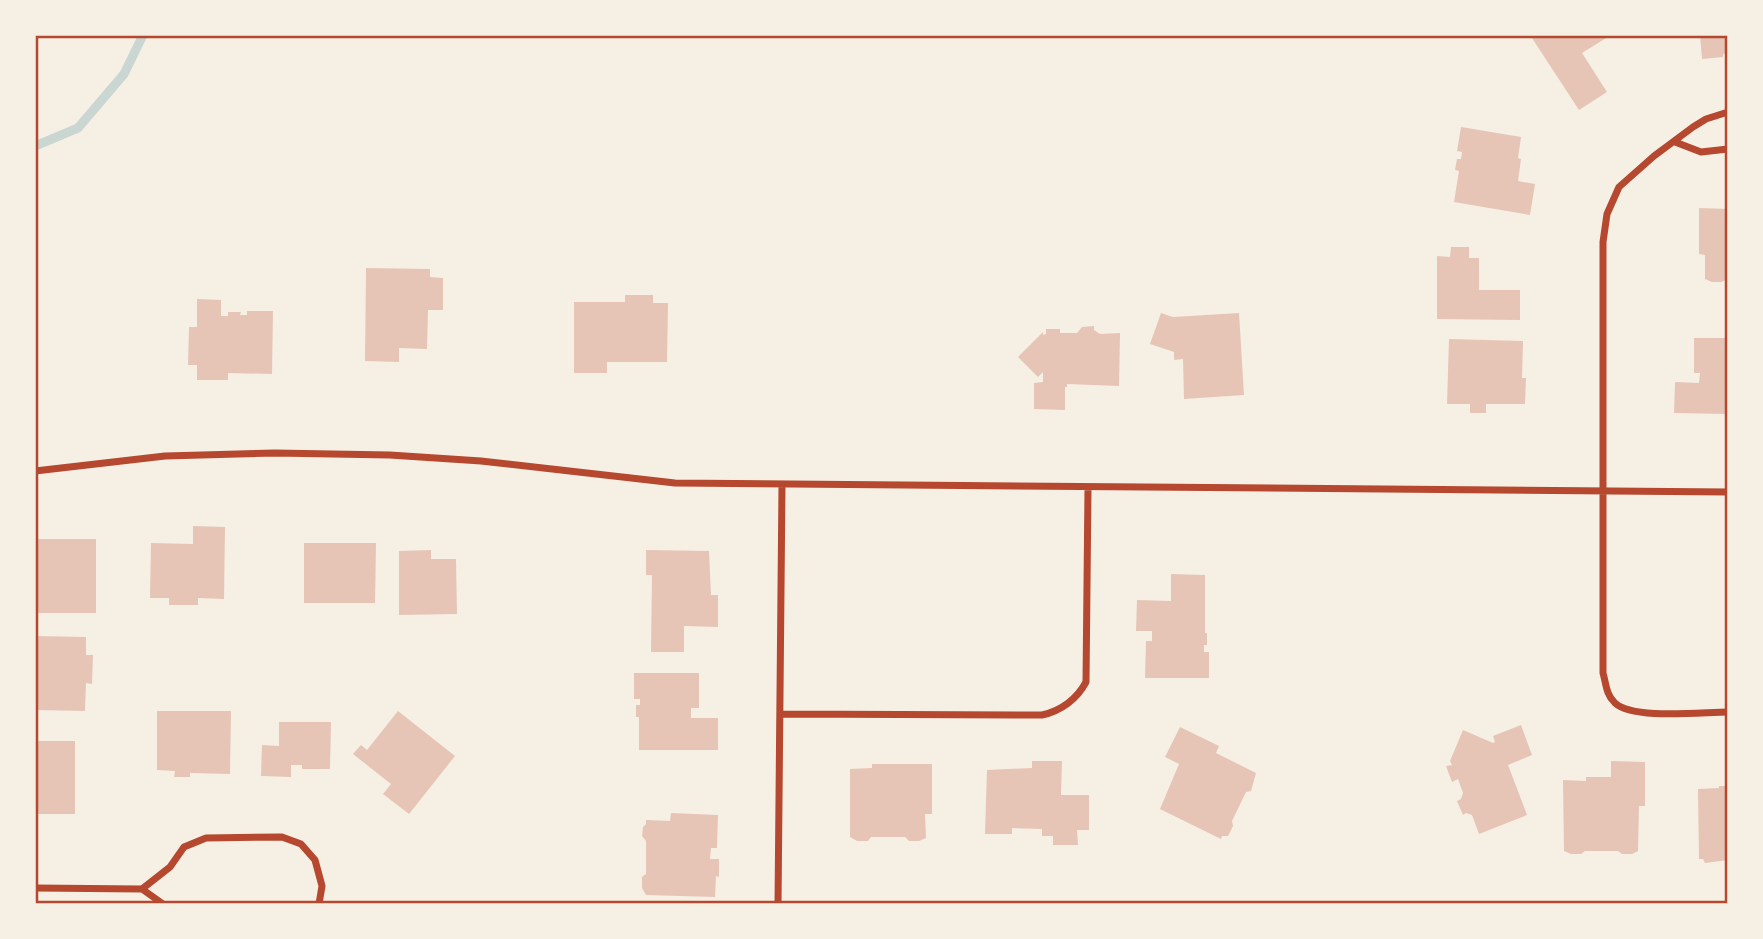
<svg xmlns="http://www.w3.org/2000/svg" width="1763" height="939" font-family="'Playfair Display',serif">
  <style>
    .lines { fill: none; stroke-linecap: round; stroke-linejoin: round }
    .stream { stroke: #c9d6d2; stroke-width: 9 }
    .building { fill: #e6c5b7 }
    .minor { stroke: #b5482f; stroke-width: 7 }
    .neatline { fill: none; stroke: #b5482f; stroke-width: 2.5 }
  </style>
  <rect width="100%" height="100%" fill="#f6efe4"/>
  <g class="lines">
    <path class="stream" d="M35,146L78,128L124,74L143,35"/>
  </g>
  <path class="building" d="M1530,35H1611L1582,53L1607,92L1579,110Z
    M1700,35H1728V53L1723,54V57L1702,59Z
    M1461,127L1521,137L1518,158L1521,159L1518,181L1535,184L1530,215L1454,202L1459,171L1455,170L1457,159H1461L1462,152L1457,151Z
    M1699,208L1728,209V279L1721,282H1712L1705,279V255L1699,254Z
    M1451,247H1469V258H1479V290H1520V320L1437,319V256L1450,257Z
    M366,268L430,269V277L443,278V310H428L427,349L399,348V362L365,361Z
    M625,295H653V303H668L667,362H607V373H574V302H625Z
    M197,299L221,300V316H228V312H241L240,315H247V311H273L272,374L228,373V380H197V365H188L189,327H197Z
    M1161,313L1173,317L1239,313L1244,395L1184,399L1183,359L1174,360V352L1150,344Z
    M1094,326V330L1100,334L1120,333L1119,386L1067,384V387H1065V410L1034,409V383L1043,382V372L1038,377L1018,357L1043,332V335L1046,334V329H1060V333H1077L1082,327Z
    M1694,338H1728V414L1674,413L1675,382L1699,383L1700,373H1694Z
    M1449,339L1523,341L1522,378H1526L1525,404H1486V413H1470V404H1447Z
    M193,526L225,527L224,599L198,598V605H169V598H150L151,543L193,544Z
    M38,539H96V613H38V604H35V557H38Z
    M304,543H376L375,603H304Z
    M431,550V559H456L457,614L399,615V551Z
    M646,550L709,551L711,595H718V627L684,626V652H651L652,575H646Z
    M1171,574L1205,575V633H1207V645H1204V652H1209V678H1145L1146,641H1152V631H1136L1137,600L1171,601Z
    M35,636L86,637V655H93L92,684L86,683L85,711L35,710Z
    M634,673H699V708H691V718H718V750H639V717H636V705H640V699H634Z
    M157,711H231L230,774L190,773V777H174L175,771L157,770Z
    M398,711L455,756L409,814L383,794L391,784L353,754L361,745L367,750Z
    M279,722H331L330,769H302V765H291V777L261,776L262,745L279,746Z
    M1521,725L1532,755L1508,765L1527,815L1479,834L1472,815L1466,813L1463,815L1457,801L1461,799L1463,793L1458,779L1452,782L1446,766L1452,765L1450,761L1463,730L1493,743L1495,742L1493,736Z
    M1180,727L1219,746L1216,753L1256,773L1251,791L1246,792L1232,821L1233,826L1228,836H1222L1221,839L1160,809L1179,764L1165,757Z
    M35,741H75V814H35Z
    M1032,761H1062L1061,795H1089V830H1077L1078,845H1053V836H1042V829L1012,828V834H985L987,770L1032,768Z
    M1611,761L1645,762V806H1639L1638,851L1632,854H1622L1618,851H1585L1581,854H1571L1564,851L1563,780L1586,781V777H1611Z
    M872,764H932V814H925L926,838L919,841H909L905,837H871L868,841H857L850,837V769L872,768Z
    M1719,786H1728V860L1705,863L1703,859H1699L1698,789L1719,788Z
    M671,813L718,815L717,848H711L710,859H719V877L716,876L715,897L646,895L642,888V877L646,874V841L642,836L643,827L646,824V820L670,821Z"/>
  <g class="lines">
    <path class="minor" d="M1728,112L1706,119L1693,127L1654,156L1619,187L1607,214L1603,242V673C1606,683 1606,695 1615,703C1633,720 1702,712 1728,712
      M1675,142L1701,152L1728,149
      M35,471L165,456L275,453L390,455L481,461L675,483L1728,492
      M780,714L1042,715C1061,711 1077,699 1086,682L1088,488
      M35,888L142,889L163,904
      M142,889L170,867L184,847L206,838L282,837L301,844L315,860L322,886L319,904
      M778,904L782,485"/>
  </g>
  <rect width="1763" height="939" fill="none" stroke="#f6efe4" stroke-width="74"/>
  <rect x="37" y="37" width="1689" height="865" class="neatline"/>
</svg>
